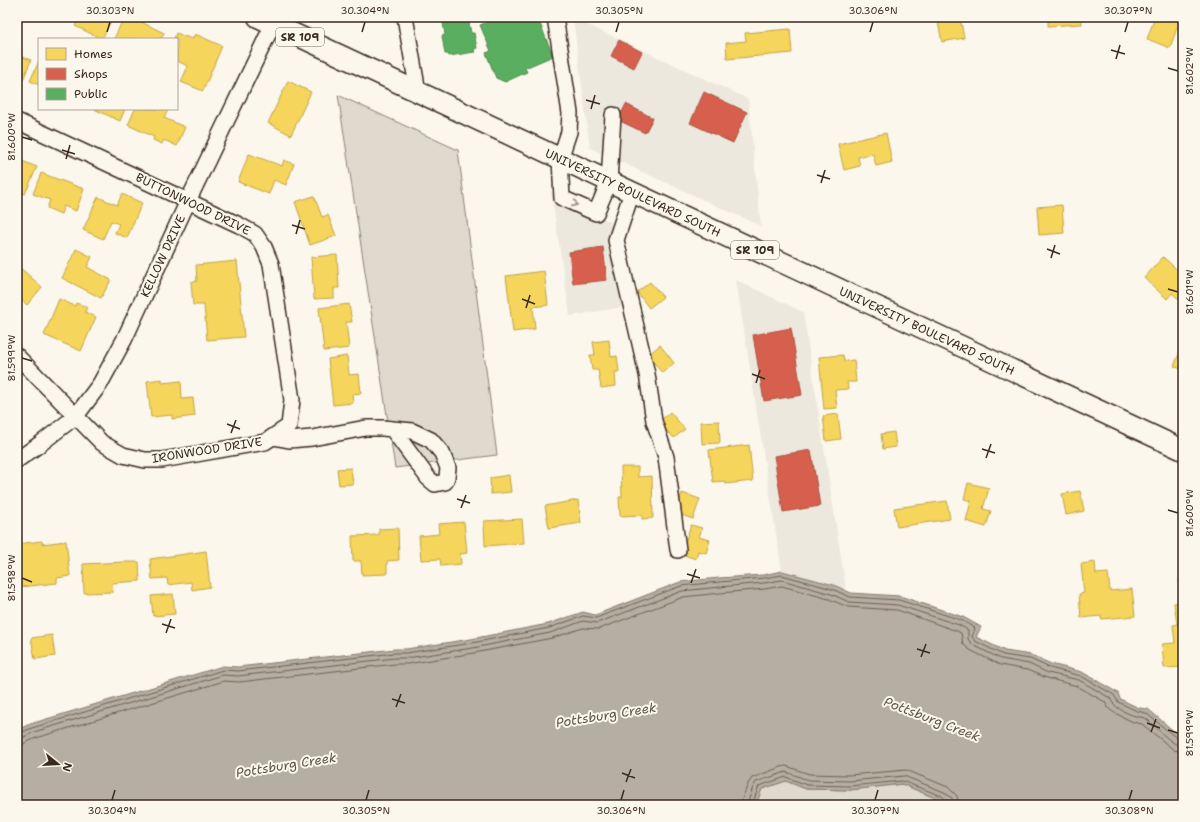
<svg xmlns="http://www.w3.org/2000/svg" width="1200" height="822" font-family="'Shantell Sans',sans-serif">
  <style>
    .built { fill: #ede8dd }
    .green { fill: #dfd9ce; stroke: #8d8276 }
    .water { fill: #b6aea2; stroke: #85796d }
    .homes { fill: #f6d55c; stroke: #bea249 }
    .shops { fill: #d6604d; stroke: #a8503f }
    .public { fill: #5aae61; stroke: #51864d }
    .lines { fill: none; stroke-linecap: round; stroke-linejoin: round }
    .shore { stroke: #6c5f53; stroke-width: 1 }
    .minor-casing { stroke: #3b2a1e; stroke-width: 18 }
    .major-casing { stroke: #3b2a1e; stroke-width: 23 }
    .minor { stroke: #fbf7ec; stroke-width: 15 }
    .major { stroke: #fbf7ec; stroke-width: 20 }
    .oneway { stroke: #9b9085 }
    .ticks { fill: none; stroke: #3b2a1e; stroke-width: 1.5 }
    .labels { text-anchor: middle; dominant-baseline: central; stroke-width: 4; stroke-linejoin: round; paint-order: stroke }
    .shield { fill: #fbf7ec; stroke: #75685c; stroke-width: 1 }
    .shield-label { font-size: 11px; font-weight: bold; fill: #3b2a1e }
    .street-label { font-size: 12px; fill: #3b2a1e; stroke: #fbf7ec }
    .water-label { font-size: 13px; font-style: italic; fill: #605246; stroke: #fbf7ec }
    .neatline { fill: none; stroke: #3b2a1e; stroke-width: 1.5 }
    .ticks-label { font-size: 10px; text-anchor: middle; fill: #3b2a1e }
  </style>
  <rect width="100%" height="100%" fill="#fbf7ec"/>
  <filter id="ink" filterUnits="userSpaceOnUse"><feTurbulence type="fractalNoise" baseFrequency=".025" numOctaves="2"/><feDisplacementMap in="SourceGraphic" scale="8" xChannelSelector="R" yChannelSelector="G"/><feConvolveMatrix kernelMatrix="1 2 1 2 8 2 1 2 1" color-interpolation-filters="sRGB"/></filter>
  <g filter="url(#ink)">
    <path class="built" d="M573,18L748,99L761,226L590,148Z
      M551,192L611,222L623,307L570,316Z
      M736,280L803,312L846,590L834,585L782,571Z"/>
    <path class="green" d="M338,95L458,150L497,455L395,468Z
      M786,781L806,789L850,790L902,784L940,800L946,805H756L761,789Z"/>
    <path class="water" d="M782,571L834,585L851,593L900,596L963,617L981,627L976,637L1005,651L1031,655L1051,664L1082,672L1118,693L1120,699L1139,708L1148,709L1183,739V805H946L940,800L902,784L850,790L806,789L786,781L762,789L756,805H17V730L30,724L223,666L238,667L395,649H406L471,639L548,624L583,612L595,615L680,582L719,578L763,575Z"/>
    <path class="homes" d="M79,17H113L102,39L75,26Z
      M124,17H131L164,33L161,39H114Z
      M937,17H960L964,38L942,42Z
      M1048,17H1081L1082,24L1048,26Z
      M1155,17H1167L1179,22L1170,48L1147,39Z
      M790,29L792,53L727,59L726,43L746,41L745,33Z
      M176,33L192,39L195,34L222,46L203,91L181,82L188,66L177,61V39H174Z
      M17,55L31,60L23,80L17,77Z
      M39,61V85L30,81Z
      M288,81L311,92L291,135L268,123Z
      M94,109H125L120,121Z
      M135,109H146L148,110L149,109L168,110L164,118L185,127L177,146L164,140L162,144L153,140L154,137L128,125Z
      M886,133L892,162L876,166L873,154L858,157L860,166L844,170L838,144Z
      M249,154L282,166L284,160L294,164L286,185L274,180L269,194L238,182Z
      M17,159L37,167L25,194L17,190Z
      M41,173L84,189L76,211L64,206L61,214L47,208L50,200L33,194Z
      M122,194L142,203L127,238L115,233L119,224L111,221L103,239L83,230L98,197L117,205Z
      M314,196L322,217L328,215L336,236L310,245L295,202Z
      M1062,205L1064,233L1039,235L1037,207Z
      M76,249L92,257L87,267L111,280L101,298L62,278Z
      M337,255L339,288H334V298L314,299L311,257Z
      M1163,257L1183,275V303L1172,293L1167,299L1144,278Z
      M237,261L244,337L207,340L204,305H193L191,282L197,281L196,265Z
      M17,265L42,287L27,305L17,296Z
      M544,271L548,305L533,307L535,329L513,332L506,276Z
      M650,282L663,297L649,308L637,292Z
      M59,299L75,306L76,303L87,307L85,312L96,317L81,351L44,335Z
      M349,304L352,322H346L349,348L324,351L319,308Z
      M609,340L611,357L617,356L619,372H615L616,386L601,388L598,370H592L590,355H595L593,342Z
      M660,345L674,363L662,373L648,355Z
      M1181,349L1183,350V370L1174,366Z
      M843,355L844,361L854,360L856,382H847L848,389L835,390L837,408L824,409L819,357Z
      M347,356L349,375L359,374L361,393L352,394L353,403L333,405L328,359Z
      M162,379V383L181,381L182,399L193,398L195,416L172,419V415L151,417L147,381Z
      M670,412L685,429L674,438L659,422Z
      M838,414L841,439L826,441L823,416Z
      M719,421L720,443L702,444L701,422Z
      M894,432L896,447L883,449L881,434Z
      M749,445L753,481L725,484V481L713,482L709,450Z
      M621,467H638V477L652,476L653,518L642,519V515L620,516L619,497H622Z
      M351,468L353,484L339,485L337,469Z
      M509,475L511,492L491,494L490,478Z
      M968,483L989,488L983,509L991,511L986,527L966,521L971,501L964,499Z
      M1080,491L1084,511L1066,515L1062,494Z
      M682,493L700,499L693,519L675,513Z
      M578,500L581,523L549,528L545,506Z
      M947,501L950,519L897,527L894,508Z
      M522,519L524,543L485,546L484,521Z
      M464,522L467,553L460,554L461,564L441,566L440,559L421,560L419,536L439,534L438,524Z
      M691,525L702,528L699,537L710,540L706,553L698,551L696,559L681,554Z
      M398,528L399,560L387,561V574L362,575L361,561H353L352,536L379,535V529Z
      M42,541V544L66,541L70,576L57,578V583L21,587L17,544Z
      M206,551L210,587L192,590L191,582L168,585L167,578L152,579L150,559Z
      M125,562H139L140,581L112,583L113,592L84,593L83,564Z
      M1095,562L1096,574L1108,573L1110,591L1132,589L1135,616L1101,619V616L1081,618L1079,594L1084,593L1081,564Z
      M1183,578V598H1182L1179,579Z
      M173,594L175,614L153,616L151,596Z
      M1183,601V623L1177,624L1174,603Z
      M1183,624V667L1164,668L1162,644L1175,643L1173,625Z
      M52,635L55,656L35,659L31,638Z"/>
    <path class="shops" d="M619,40L642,52L634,68L611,56Z
      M704,92L747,112L733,143L690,123Z
      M626,104L653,118L645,133L618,120Z
      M603,247L607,280L573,284L569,252Z
      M791,328L802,395L764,401L753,335Z
      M811,450L820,506L783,512L774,456Z"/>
    <path class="public" d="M442,17H468L471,33H474L477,48L474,49L475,52L449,56L448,54H445L442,36L445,35Z
      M499,17H530L539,21L553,56L525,68L527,72L505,82L496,78L486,53L491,51L480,25Z"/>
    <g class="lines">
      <path class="shore" d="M17,734L20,733L32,728L223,670L238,671L395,653H406L472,643L549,628L583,616L596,618L681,586L719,582L764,578L782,575L832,589L850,597L899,600L961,620L975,628L972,637L975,641L1003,655L1030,659L1050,668L1081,676L1114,695L1118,702L1137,711L1146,713L1179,740L1183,741
        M17,739L22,738L34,732L223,675L238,676L395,658H407L473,648L550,633L583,621L597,623L682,591L720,587L764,583L782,580L831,594L849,602L898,605L959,625L968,630V639L973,645L1001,659L1029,664L1048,673L1079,680L1110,698C1114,708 1126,713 1135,716C1138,717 1142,717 1145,718C1156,725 1170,746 1183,746
        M17,745L23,744L36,738L224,681L239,682L395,664H407L474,653L552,638L583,628L599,629L683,597L720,593L765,589L782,586L829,599L848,607L897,610L957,631L961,633L963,644L970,650L1000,665L1027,670L1047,678L1077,686L1105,702L1108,708L1113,712L1133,722L1142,724L1174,750L1183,752
        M741,805L742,799L748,784L752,778L781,767L786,766L809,774L849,775L906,770L948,787L957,796L959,805
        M747,805L753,787L756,782L786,772L808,780L850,781L904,776L944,792L952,798L953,805
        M752,805L759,786L786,777L807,785L850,786L902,781L942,796L947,801L948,805"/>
      <g class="minor-casing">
        <path id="minor" d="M405,17L418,92
          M555,17L570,113L569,132L560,159L562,198L596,213L609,182L613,115
          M17,121L239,225L255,234L264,247L271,264L292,400L289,426L265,442L162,460H145L123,455L102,443L17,356
          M632,192L616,240L647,374L654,421L666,457L678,550
          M273,437L289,440L312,438L366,428H383L412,431L431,440L442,453L448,468L447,477L445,482L435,484L428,478L393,430
          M17,460L40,444L76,416L100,384L124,340L188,201L273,24"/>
      </g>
      <g class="major-casing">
        <path id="major" d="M258,17L1183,450"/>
      </g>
      <use href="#minor" class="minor"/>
      <use href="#major" class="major"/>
    </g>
    <defs><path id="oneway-chevron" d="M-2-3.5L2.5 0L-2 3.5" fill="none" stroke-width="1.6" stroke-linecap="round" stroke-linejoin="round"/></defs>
    <use class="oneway" href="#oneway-chevron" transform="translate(575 204) rotate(24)"/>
  </g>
  <path class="ticks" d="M107,32L110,22M362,32L365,22M616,32L619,22M870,32L873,22M1125,32L1128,22M1111,50L1125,54M1116,59L1120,45M1168,68L1178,71M586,100L600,104M591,109L595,95M22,137L32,140M62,150L75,154M66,159L70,145M817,175L830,179M821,183L825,170M292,225L305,229M296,234L300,220M1047,249L1060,254M1051,258L1055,245M1168,289L1178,292M522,299L535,304M526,308L530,295M22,358L32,361M752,374L765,379M756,383L760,370M227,424L240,429M231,433L236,420M982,449L995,453M986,458L991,444M457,499L470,503M461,508L466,495M1168,510L1178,513M687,574L700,578M22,578L32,582M691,583L696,569M162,624L175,628M166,633L171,619M917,649L930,653M921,657L926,644M392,699L405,703M396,707L401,694M1147,723L1160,728M1168,730L1178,733M1151,732L1156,719M622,773L635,778M626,782L631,769M112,800L115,790M366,800L369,790M621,800L624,790M875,800L878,790M1129,800L1132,790"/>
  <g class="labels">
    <g class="shield">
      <rect x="276" y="28" width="48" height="18" rx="3"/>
      <rect x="731" y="241" width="48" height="18" rx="3"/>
    </g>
    <g class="shield-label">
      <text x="300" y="37">SR 109</text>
      <text x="755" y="250">SR 109</text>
    </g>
    <g class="street-label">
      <text transform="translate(633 193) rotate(25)">UNIVERSITY BOULEVARD SOUTH</text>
      <text transform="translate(193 204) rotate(26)">BUTTONWOOD DRIVE</text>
      <text transform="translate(163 256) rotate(-65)">KELLOW DRIVE</text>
      <text transform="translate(927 331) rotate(25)">UNIVERSITY BOULEVARD SOUTH</text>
      <text transform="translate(207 450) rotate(-9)">IRONWOOD DRIVE</text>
    </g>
    <g class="water-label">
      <text transform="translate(606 715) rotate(-9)">Pottsburg Creek</text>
      <text transform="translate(932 719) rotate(21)">Pottsburg Creek</text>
      <text transform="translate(286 765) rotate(-9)">Pottsburg Creek</text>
    </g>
  </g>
  <rect width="1200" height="822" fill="none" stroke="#fbf7ec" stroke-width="44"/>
  <rect x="38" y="38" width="140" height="72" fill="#fbf7ec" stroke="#aea59a"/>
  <rect x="46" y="48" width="20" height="12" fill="#f6d55c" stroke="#aea59a"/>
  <text x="74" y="58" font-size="12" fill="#3b2a1e">Homes</text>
  <rect x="46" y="68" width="20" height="12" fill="#d6604d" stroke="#aea59a"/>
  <text x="74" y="78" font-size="12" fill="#3b2a1e">Shops</text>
  <rect x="46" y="88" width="20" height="12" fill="#5aae61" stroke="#aea59a"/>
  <text x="74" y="98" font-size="12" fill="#3b2a1e">Public</text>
  <g transform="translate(58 764) rotate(108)" stroke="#fbf7ec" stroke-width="3" paint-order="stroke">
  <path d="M0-3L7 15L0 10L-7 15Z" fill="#3b2a1e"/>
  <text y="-6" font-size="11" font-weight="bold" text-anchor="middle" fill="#3b2a1e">N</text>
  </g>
  <rect x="22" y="22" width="1156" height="778" class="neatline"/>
  <g class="ticks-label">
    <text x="110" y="14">30.303°N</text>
    <text x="365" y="14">30.304°N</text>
    <text x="619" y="14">30.305°N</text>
    <text x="873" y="14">30.306°N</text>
    <text x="1128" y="14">30.307°N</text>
    <text transform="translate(1189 71) rotate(-90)" y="4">81.602°W</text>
    <text transform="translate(11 137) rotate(-90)" y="4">81.600°W</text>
    <text transform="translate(1189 292) rotate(-90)" y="4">81.601°W</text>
    <text transform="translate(11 358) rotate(-90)" y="4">81.599°W</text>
    <text transform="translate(1189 513) rotate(-90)" y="4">81.600°W</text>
    <text transform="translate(11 578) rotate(-90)" y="4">81.598°W</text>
    <text transform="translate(1189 733) rotate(-90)" y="4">81.599°W</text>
    <text x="112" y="814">30.304°N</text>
    <text x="366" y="814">30.305°N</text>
    <text x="621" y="814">30.306°N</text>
    <text x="875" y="814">30.307°N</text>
    <text x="1129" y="814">30.308°N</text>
  </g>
</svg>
